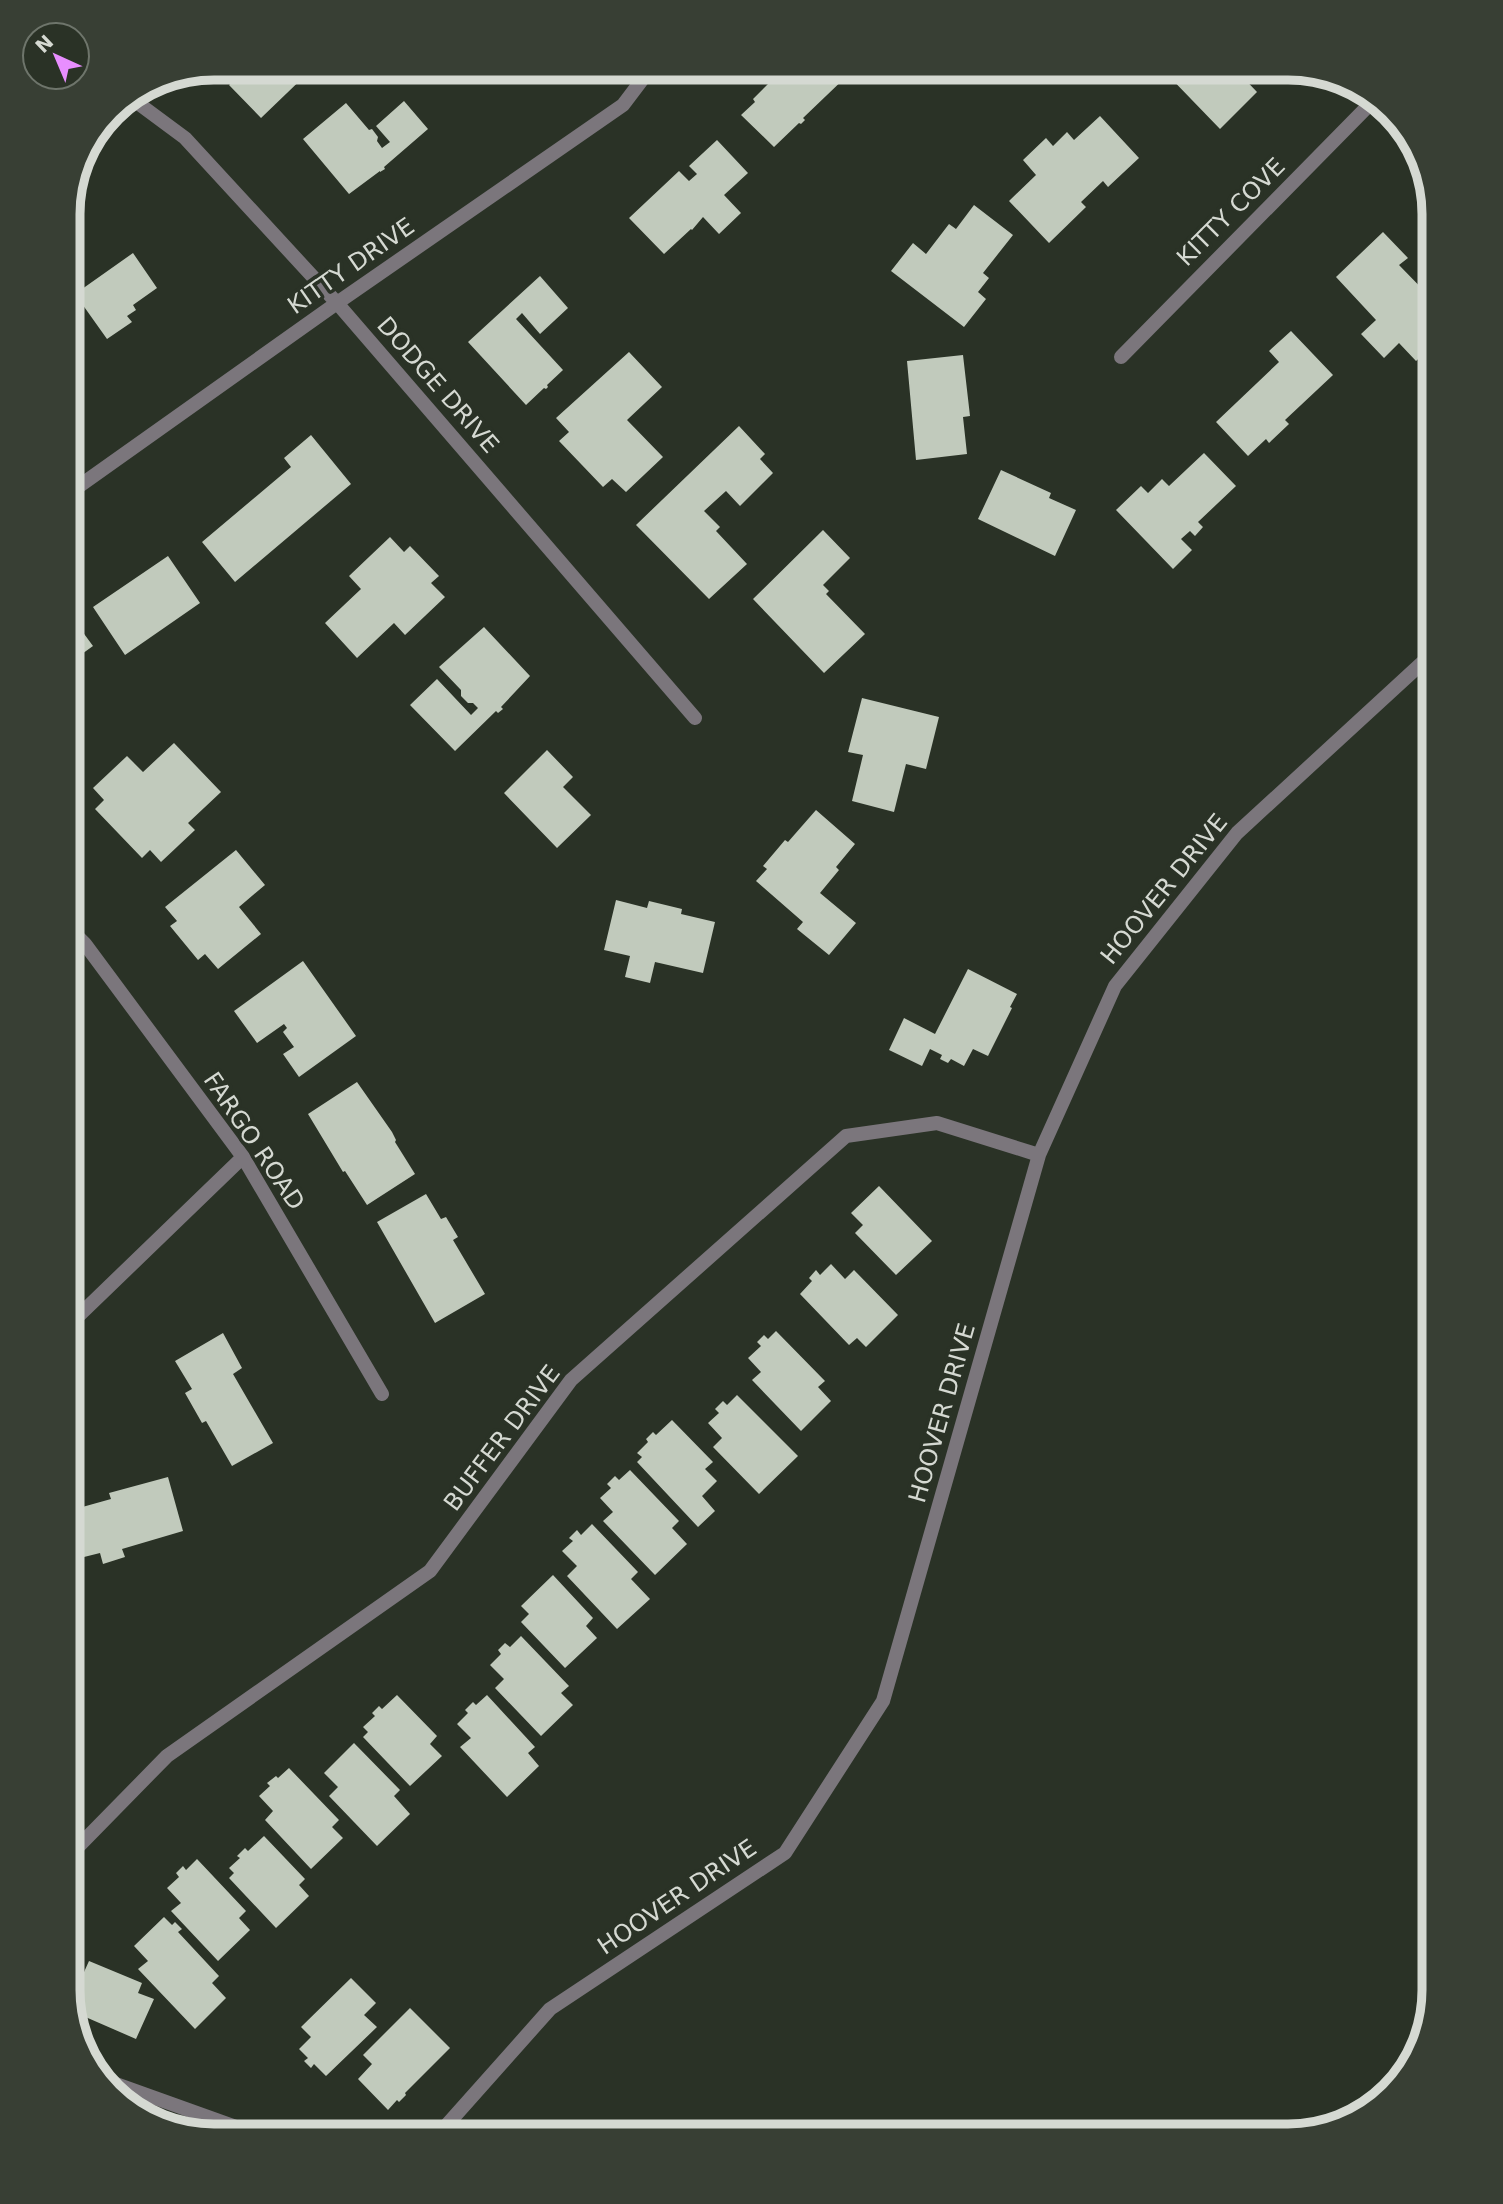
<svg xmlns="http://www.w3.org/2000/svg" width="1503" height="2204" font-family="'DejaVu Sans',sans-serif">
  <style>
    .building { fill: #c1cabc }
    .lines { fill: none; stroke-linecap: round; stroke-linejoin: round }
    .street { stroke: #7b767c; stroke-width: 14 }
    .labels { text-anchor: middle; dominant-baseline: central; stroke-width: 7; stroke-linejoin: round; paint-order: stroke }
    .street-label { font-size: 24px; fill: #d5d9d2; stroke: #2a3226 }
    .rim { fill: none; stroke: #d5d9d2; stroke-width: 9 }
  </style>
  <rect width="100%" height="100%" fill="#2a3226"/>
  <path class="building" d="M247,68H313L261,118L229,85Z
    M790,68H846L850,73L803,118L805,120L801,124L799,123L774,147L741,115L755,102L753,99L782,70L785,73Z
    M1162,69H1235L1257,92L1220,129Z
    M404,101L428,129L384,167L385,169L380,172V171L349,194L303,139L346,103L369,130L372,129L378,137L377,141L382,148L390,142L376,126Z
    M1100,116L1139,158L1108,187L1103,181L1081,202L1086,207L1049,243L1009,201L1036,175L1023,160L1046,138L1053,146L1067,132L1074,140Z
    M717,140L748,173L724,195L741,213L719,234L703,217L692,230L691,229L664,254L629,218L679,171L689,181L697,174L689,166Z
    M974,205L1013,235L983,273L989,278L978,292L986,299L964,327L891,271L913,243L926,254L949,224L956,229Z
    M1383,232L1408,258L1399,265L1435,302V344L1416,361L1399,343L1384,358L1361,334L1376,320L1336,277Z
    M133,253L157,288L133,305L136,310L127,316L132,322L107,339L75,294Z
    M540,276L568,308L540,334L522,313L516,319L563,370L547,385L548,387L546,389L544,388L526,405L468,342Z
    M1291,331L1333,375L1285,420L1289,424L1269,443L1266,439L1248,456L1216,422L1279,362L1269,351Z
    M629,352L662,387L627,420L663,457L626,492L612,479L603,487L559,441L569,432L556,418Z
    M963,355L970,416L963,417L967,454L916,460L907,361Z
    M739,426L765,454L760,459L773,473L740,506L726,491L704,511L720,527L716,531L747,564L709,599L636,525Z
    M311,435L351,484L235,582L202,542L291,467L284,458Z
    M1204,453L1236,486L1198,522L1203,527L1195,536L1190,531L1181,539L1192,550L1173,569L1116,510L1141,486L1148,493L1162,479L1169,486Z
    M1001,470L1051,493L1049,498L1076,510L1055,556L978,519Z
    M823,530L850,558L823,585L829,591L826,594L865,634L824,673L753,599Z
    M390,537L404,552L410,546L439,576L431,583L445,597L405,635L394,623L357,658L325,623L361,589L349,576Z
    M168,556L200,603L125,655L93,607Z
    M68,612L93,646L68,664Z
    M484,627L530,676L501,707L503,709L498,713L496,711L455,751L410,705L437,679L471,715L478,708L473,703H468L461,696V690L439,667Z
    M68,685L77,697L69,702L77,713L68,718Z
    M862,698L939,717L926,769L906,764L894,812L852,801L863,755L848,752Z
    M174,743L221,792L188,823L195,830L161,862L150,850L142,858L95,809L104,800L93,788L127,756L143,772Z
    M547,750L573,777L563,787L591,815L557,848L504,793Z
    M816,810L855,844L836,867L839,870L820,893L856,923L829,955L797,929L803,922L756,881L767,869L763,866L785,840L788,842Z
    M236,850L265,885L239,907L261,934L218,969L205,954L198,960L170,926L177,921L165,907Z
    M616,900L647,908L649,901L682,909L681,914L715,922L703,973L655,962L650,983L625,977L630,956L604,950Z
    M303,961L356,1036L299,1077L283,1054L294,1047L283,1032L287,1028L284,1024L257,1043L234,1011Z
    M968,969L1017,994L1010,1007L1012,1008L988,1056L973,1049L964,1066L951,1059L948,1063L940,1059L942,1055L930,1049L922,1066L889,1050L904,1018L935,1034Z
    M357,1082L392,1132L396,1140L395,1142L415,1174L367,1205L345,1171L343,1172L308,1114Z
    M68,1119L83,1144L68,1152Z
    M879,1186L932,1241L896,1275L855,1233L863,1225L851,1213Z
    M426,1194L441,1219L446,1217L458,1237L453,1240L485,1294L435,1323L377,1222Z
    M831,1264L845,1279L854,1270L898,1315L866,1347L857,1338L849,1345L800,1294L812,1281L809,1278L816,1270L820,1275Z
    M776,1331L825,1381L818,1387L831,1401L801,1431L752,1380L761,1372L748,1358L761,1346L757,1342L764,1335L768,1339Z
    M223,1333L242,1368L233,1374L273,1443L232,1466L206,1421L202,1423L185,1393L192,1389L175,1361Z
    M737,1395L798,1456L759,1494L713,1447L722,1438L708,1423L719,1413L715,1409L723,1401L727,1405Z
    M672,1420L713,1462L705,1469L717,1481L702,1496L715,1511L698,1527L637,1462L642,1457L637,1453L648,1442L646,1439L653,1432L656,1435Z
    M630,1470L679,1521L672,1528L687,1544L655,1575L603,1521L613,1512L600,1498L611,1488L607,1484L615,1476L619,1480Z
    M168,1477L183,1531L122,1549L125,1557L103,1564L100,1553L72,1560L68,1546V1511L111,1499L109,1493Z
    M592,1524L638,1572L631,1579L650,1599L617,1629L567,1576L577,1566L562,1551L573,1541L569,1538L577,1530L581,1535Z
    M553,1575L593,1618L586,1626L597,1638L565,1668L521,1622L529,1614L521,1606Z
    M521,1636L569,1686L561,1693L573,1705L541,1736L495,1688L504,1679L490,1665L501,1654L498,1650L505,1643L510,1647Z
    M397,1695L437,1736L430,1744L442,1756L410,1786L363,1737L368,1732L363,1727L375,1716L372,1713L379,1706L382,1709Z
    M487,1695L535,1747L528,1753L539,1766L507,1797L460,1747L471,1738L457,1724L468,1713L465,1710L473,1702L476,1705Z
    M354,1743L400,1790L394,1796L410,1814L377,1846L329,1796L338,1787L324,1773Z
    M289,1768L339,1820L332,1827L343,1838L311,1869L265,1820L273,1811L259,1796L270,1786L267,1783L276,1776L278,1778Z
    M264,1836L305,1879L299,1885L309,1896L276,1928L229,1878L234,1873L229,1868L240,1858L237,1856L245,1848L248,1851Z
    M197,1859L246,1911L239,1918L250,1930L218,1961L171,1911L181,1903L167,1888L179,1877L176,1873L183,1866L186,1870Z
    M164,1917L172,1925L175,1922L182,1929L178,1932L219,1976L212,1983L226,1998L195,2029L138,1969L148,1961L134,1946Z
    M89,1961L142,1983L138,1993L154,1999L136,2039L74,2012L72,2002L77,1990L72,1988L76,1979L80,1981Z
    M351,1978L376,2003L364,2015L377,2027L326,2076L314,2064L311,2068L304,2061L308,2058L299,2049L311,2037L301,2027Z
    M410,2008L450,2048L405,2093L406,2095L399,2102L397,2100L388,2110L358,2079L372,2064L363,2055Z"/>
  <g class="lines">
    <path class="street" d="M131,98L185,138L337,303L695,718
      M1121,357L1375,99
      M68,494L337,303L623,105L651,68
      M68,927L85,944L243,1157L382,1394
      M68,1326L243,1157
      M68,1857L167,1756L430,1571L571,1380L846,1136L937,1123L1039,1155
      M105,2080L258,2135
      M437,2136L550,2009L785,1853L883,1701L1039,1155L1115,986L1237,833L1435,651"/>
  </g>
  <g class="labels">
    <g class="street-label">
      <text transform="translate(1231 212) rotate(-45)">KITTY COVE</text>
      <text transform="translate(351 266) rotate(-35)">KITTY DRIVE</text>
      <text transform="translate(438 385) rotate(49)">DODGE DRIVE</text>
      <text transform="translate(1164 889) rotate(-51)">HOOVER DRIVE</text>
      <text transform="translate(254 1141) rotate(56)">FARGO ROAD</text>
      <text transform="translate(942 1413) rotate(-74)">HOOVER DRIVE</text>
      <text transform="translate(502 1438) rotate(-53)">BUFFER DRIVE</text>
      <text transform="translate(677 1897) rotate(-34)">HOOVER DRIVE</text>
    </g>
  </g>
  <path d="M0 0H1503V2204H0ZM214 80H1288A134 134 0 0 1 1422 214V1990A134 134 0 0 1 1288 2124H214A134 134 0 0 1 80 1990V214A134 134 0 0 1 214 80Z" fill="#383f34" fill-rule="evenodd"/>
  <path class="rim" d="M214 80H1288A134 134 0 0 1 1422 214V1990A134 134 0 0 1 1288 2124H214A134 134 0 0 1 80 1990V214A134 134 0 0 1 214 80Z"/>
  <g transform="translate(56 56) rotate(316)"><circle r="33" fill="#2a3226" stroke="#6e756b" stroke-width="2"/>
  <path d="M0-5L12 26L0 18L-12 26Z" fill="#e88eff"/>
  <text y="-10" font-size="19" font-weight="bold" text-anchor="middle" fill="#d5d9d2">N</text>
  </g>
</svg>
